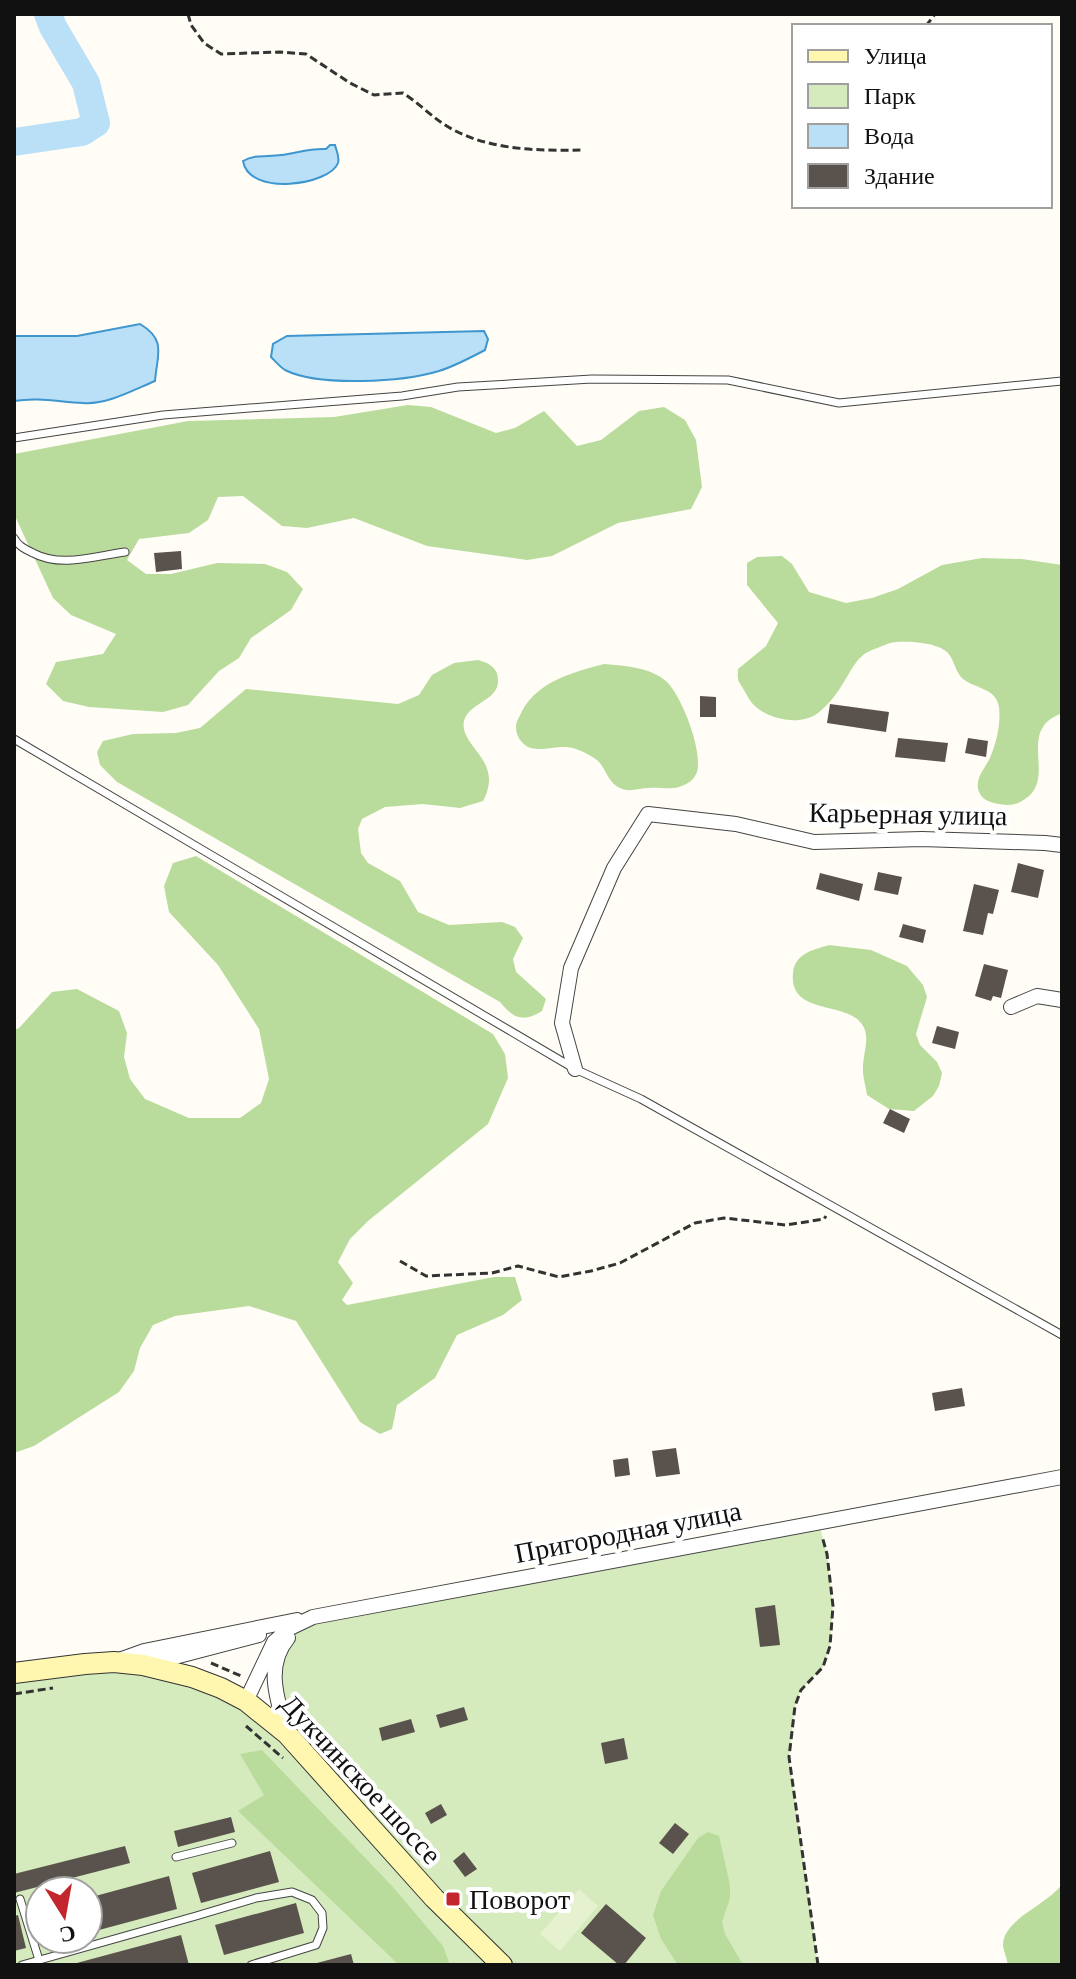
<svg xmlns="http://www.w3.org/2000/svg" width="1076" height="1979" font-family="'Crimson Pro',serif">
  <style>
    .green { fill: #d5ebbd; fill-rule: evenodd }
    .forest { fill: #b9dc9c }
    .pitch { fill: #e6f2cf }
    .water { fill: #b9e0f7; stroke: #3f96cf; stroke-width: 2 }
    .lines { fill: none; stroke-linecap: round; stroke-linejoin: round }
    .river { stroke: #b9e0f7; stroke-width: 28 }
    .building { fill: #5a524d }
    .lane-casing { stroke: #444; stroke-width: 9 }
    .street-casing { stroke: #444; stroke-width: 16 }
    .secondary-casing { stroke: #333; stroke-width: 22 }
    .path { stroke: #333; stroke-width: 3; stroke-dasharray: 8 4; stroke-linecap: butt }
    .lane { stroke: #fff; stroke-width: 7 }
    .street { stroke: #fff; stroke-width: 14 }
    .secondary { stroke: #fff6b0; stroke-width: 20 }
    .poi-dot { fill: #c4262e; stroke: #fff; stroke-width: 3 }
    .labels { text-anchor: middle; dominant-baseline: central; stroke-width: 8; stroke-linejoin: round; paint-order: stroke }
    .street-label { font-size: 28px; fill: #111; stroke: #fff }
    .poi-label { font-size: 28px; fill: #111; stroke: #fff; text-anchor: start }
  </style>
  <rect width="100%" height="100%" fill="#fffdf5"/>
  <path class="green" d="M819,1523L827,1554L833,1606L830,1646L823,1667L801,1690L795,1706L789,1757L818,1965H14V1677L114,1662L192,1677L286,1733L275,1685L291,1635L313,1617ZM40,1891H88V1939H40Z"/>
  <path class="forest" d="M408,405L431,407L496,433L515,428L544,411L577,446L601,440L639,411L664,407L685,420L696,440L702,487L691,509L618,523L552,556L527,560L427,546L354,518L307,528L282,526L243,496L218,497L208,520L189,533L139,539L127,560L146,574H171L217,563L265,564L287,572L303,589L291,610L251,638L239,658L219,671L188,705L163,712L89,707L63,701L46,684L56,662L103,654L116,634L71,615L53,598L14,514V454L188,421L334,417Z
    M782,556L792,564L809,592L846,603L872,598L898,589L942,565L982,558L1022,559L1062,565V713C1055,716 1047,720 1043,727C1028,750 1055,787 1018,803C1011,806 1002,805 994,803C984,801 976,794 978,782C979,775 985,767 989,760C996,745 1001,725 999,707C996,688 976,689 963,679C955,672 955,661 948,653C938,642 903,640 890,643C884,645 878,648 872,650C856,656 851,672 842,685C837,694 826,707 818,713C801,726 771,720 756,707C751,703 748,697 745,692C745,691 739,682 739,682C737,678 738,673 738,669L766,646L778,623L747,585V563L757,557Z
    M478,660C488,663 498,667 498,680C499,701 469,702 464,721C459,747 505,760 483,801L460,808L423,804L385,807L362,819L358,829L361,853L368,863L400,881L418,912L449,925L502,922L515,927L523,938L513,959L516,972L546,999L542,1011C523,1023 513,1018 500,1002L117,782L100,765L97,752L103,741L133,734L176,733L200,728L246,689L398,704L419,695L432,675L454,663Z
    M604,664C625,666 651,667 667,682C682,697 703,751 697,772C694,780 688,784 679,787C669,790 660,787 649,788C640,788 629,793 620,788C608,783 606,768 597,760C592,756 582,751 576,749C560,743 543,753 528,747C521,743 516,736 516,727C516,721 520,716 522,711C538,681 574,672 604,664Z
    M196,856L493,1034L505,1054L508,1078L488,1124L368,1221L350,1239L338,1262L353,1283L342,1300L347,1305L494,1277H515L522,1300L503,1315L457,1335L435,1378L397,1405L392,1429L380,1434L360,1422L296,1321L249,1306L175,1316L153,1325L140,1348L134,1371L119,1392L34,1446L14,1453V1030L19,1028L52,992L77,989L119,1011L127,1033L124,1057L130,1079L145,1099L189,1118H240L261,1103L269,1079L259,1029L218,965L169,912L164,886L173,863Z
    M829,945L871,950L907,966L923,985L927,997L916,1034L920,1045L937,1062L942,1073L939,1086L933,1096L914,1111L889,1109L867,1095C866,1087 863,1078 863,1071C862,1055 872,1036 861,1023C844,1001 789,1015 793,973C795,953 813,950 829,945Z
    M262,1750L392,1886L443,1946L450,1965H399L238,1811L264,1795L240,1754Z
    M708,1832L719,1836L730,1885V1898L722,1922L725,1934L743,1965H678L661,1939L653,1915L661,1891L698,1838Z
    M1062,1884V1965H1008C1007,1959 1004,1952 1003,1946C1002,1919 1048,1905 1062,1884Z"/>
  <path class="pitch" d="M579,1889L598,1906L560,1951L540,1934Z"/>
  <path class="water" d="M330,145H335C336,150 340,157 338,163C330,185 249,197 243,161C255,154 268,157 281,155C297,153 310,148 326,149Z
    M140,324C167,340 157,355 155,381C133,390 107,405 83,403C59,402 38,397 14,401V336H77Z
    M484,331L488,339L485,350C470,358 455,366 439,371C403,382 319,387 285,370C280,367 275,361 271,357L273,344L287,336Z"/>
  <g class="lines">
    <path class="river" d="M14,142L82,132L96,123L86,83L53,27L48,14"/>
  </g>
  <path class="building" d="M181,551L182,569L156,572L154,553Z
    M700,696L716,697V717H700Z
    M830,704L889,712L886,732L827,723Z
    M898,738L948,743L945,762L895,757Z
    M968,738L988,741L986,757L965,753Z
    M1018,863L1044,870L1038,898L1011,892Z
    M878,872L902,877L898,895L874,890Z
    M820,873L863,884L859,901L816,889Z
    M974,884L999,890L993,914L988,913L983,935L963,931Z
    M903,924L926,930L923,943L899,937Z
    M984,964L1008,970L1001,998L993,996L991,1001L975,996Z
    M937,1026L959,1032L955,1049L932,1043Z
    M890,1109L910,1119L904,1133L883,1123Z
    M962,1388L965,1406L935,1411L932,1393Z
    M676,1448L680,1474L656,1477L652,1451Z
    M628,1458L630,1475L615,1477L613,1460Z
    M775,1605L780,1645L760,1647L755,1608Z
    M464,1707L468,1720L440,1728L436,1715Z
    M411,1719L415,1732L382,1741L379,1728Z
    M624,1738L628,1759L605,1764L601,1743Z
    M441,1804L447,1815L431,1824L425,1813Z
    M231,1817L235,1832L178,1847L174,1831Z
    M675,1823L689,1834L673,1854L659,1843Z
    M125,1846L130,1863L14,1893V1874Z
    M270,1851L279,1882L201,1903L192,1873Z
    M464,1852L477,1869L465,1877L453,1861Z
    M169,1876L177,1909L88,1933V1898Z
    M296,1903L304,1933L224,1955L215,1925Z
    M606,1904L646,1938L624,1965H619L581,1933Z
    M18,1915L26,1948L14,1951V1916Z
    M181,1935L189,1965H73V1964Z
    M351,1954L354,1965H313V1964Z"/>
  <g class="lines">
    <g class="lane-casing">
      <path id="lane" d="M14,438L163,415L402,396L458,387L592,379L728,380L839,403L1062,381
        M14,538C18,546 25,549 33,553C61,568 95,556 125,552
        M14,739L575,1069L641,1099L1062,1335
        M176,1857L232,1843
        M20,1899L39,1960
        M22,1965L196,1916L256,1898L292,1892L312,1900L322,1913L323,1928L316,1945L251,1965"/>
    </g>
    <g class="street-casing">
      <path id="street" d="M1011,1007L1037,996L1062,1000
        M575,1069L562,1023L571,968L614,868L648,814L736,824L814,842L922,839L1045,843L1062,845
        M119,1660L144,1651L297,1620
        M148,1664L259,1635
        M246,1701L274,1642L290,1628L313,1617L1062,1477
        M287,1734C278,1701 264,1667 288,1638"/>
    </g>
    <g class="secondary-casing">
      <path id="secondary" d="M14,1673L85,1664L114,1662L143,1665L192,1677L221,1688L246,1701L287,1734L434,1898L502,1965"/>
    </g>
    <path class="path" d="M188,14L191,25L204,43L221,54L280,52L306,54L350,83L374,95L403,93C417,102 429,114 442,123C482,150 535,151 581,150
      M926,26L935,14
      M400,1261L426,1276L492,1273L518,1266L559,1277L591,1271L620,1263L695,1223L724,1218L786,1225L824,1219L826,1216
      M211,1663L241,1676
      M14,1694L53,1688
      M246,1726L283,1758
      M818,1965L789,1757L795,1706L801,1690L823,1667L830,1646L833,1606L827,1554L822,1536"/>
    <use href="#lane" class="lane"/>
    <use href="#street" class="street"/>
    <use href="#secondary" class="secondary"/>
  </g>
  <rect class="poi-dot" x="445" y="1891" width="16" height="16" rx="4"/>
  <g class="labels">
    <g class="street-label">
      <text transform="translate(908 814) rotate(1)">Карьерная улица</text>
      <text transform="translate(628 1532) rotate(-11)">Пригородная улица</text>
      <text transform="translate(361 1779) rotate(47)">Дукчинское шоссе</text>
    </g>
    <g class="poi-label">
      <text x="469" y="1899">Поворот</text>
    </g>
  </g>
  <rect width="1076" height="1979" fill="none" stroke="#111111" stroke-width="32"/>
  <rect x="792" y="24" width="260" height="184" fill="#ffffff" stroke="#a0a0a0" stroke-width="2"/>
  <rect x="808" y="50" width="40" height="12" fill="#fff6b0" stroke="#a0a0a0" stroke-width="2"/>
  <text x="864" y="64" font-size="24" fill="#111111">Улица</text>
  <rect x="808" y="84" width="40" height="24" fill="#d5ebbd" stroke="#a0a0a0" stroke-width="2"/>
  <text x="864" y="104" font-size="24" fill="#111111">Парк</text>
  <rect x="808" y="124" width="40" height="24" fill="#b9e0f7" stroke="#a0a0a0" stroke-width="2"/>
  <text x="864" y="144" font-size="24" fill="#111111">Вода</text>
  <rect x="808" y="164" width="40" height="24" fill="#5a524d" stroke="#a0a0a0" stroke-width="2"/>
  <text x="864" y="184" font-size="24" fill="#111111">Здание</text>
  <g transform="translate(64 1915) rotate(169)"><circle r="38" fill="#ffffff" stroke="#a0a0a0" stroke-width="2"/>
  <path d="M0-6L14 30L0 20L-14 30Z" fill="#c4262e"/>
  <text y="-12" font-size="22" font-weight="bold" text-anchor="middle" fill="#111111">С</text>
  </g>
</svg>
